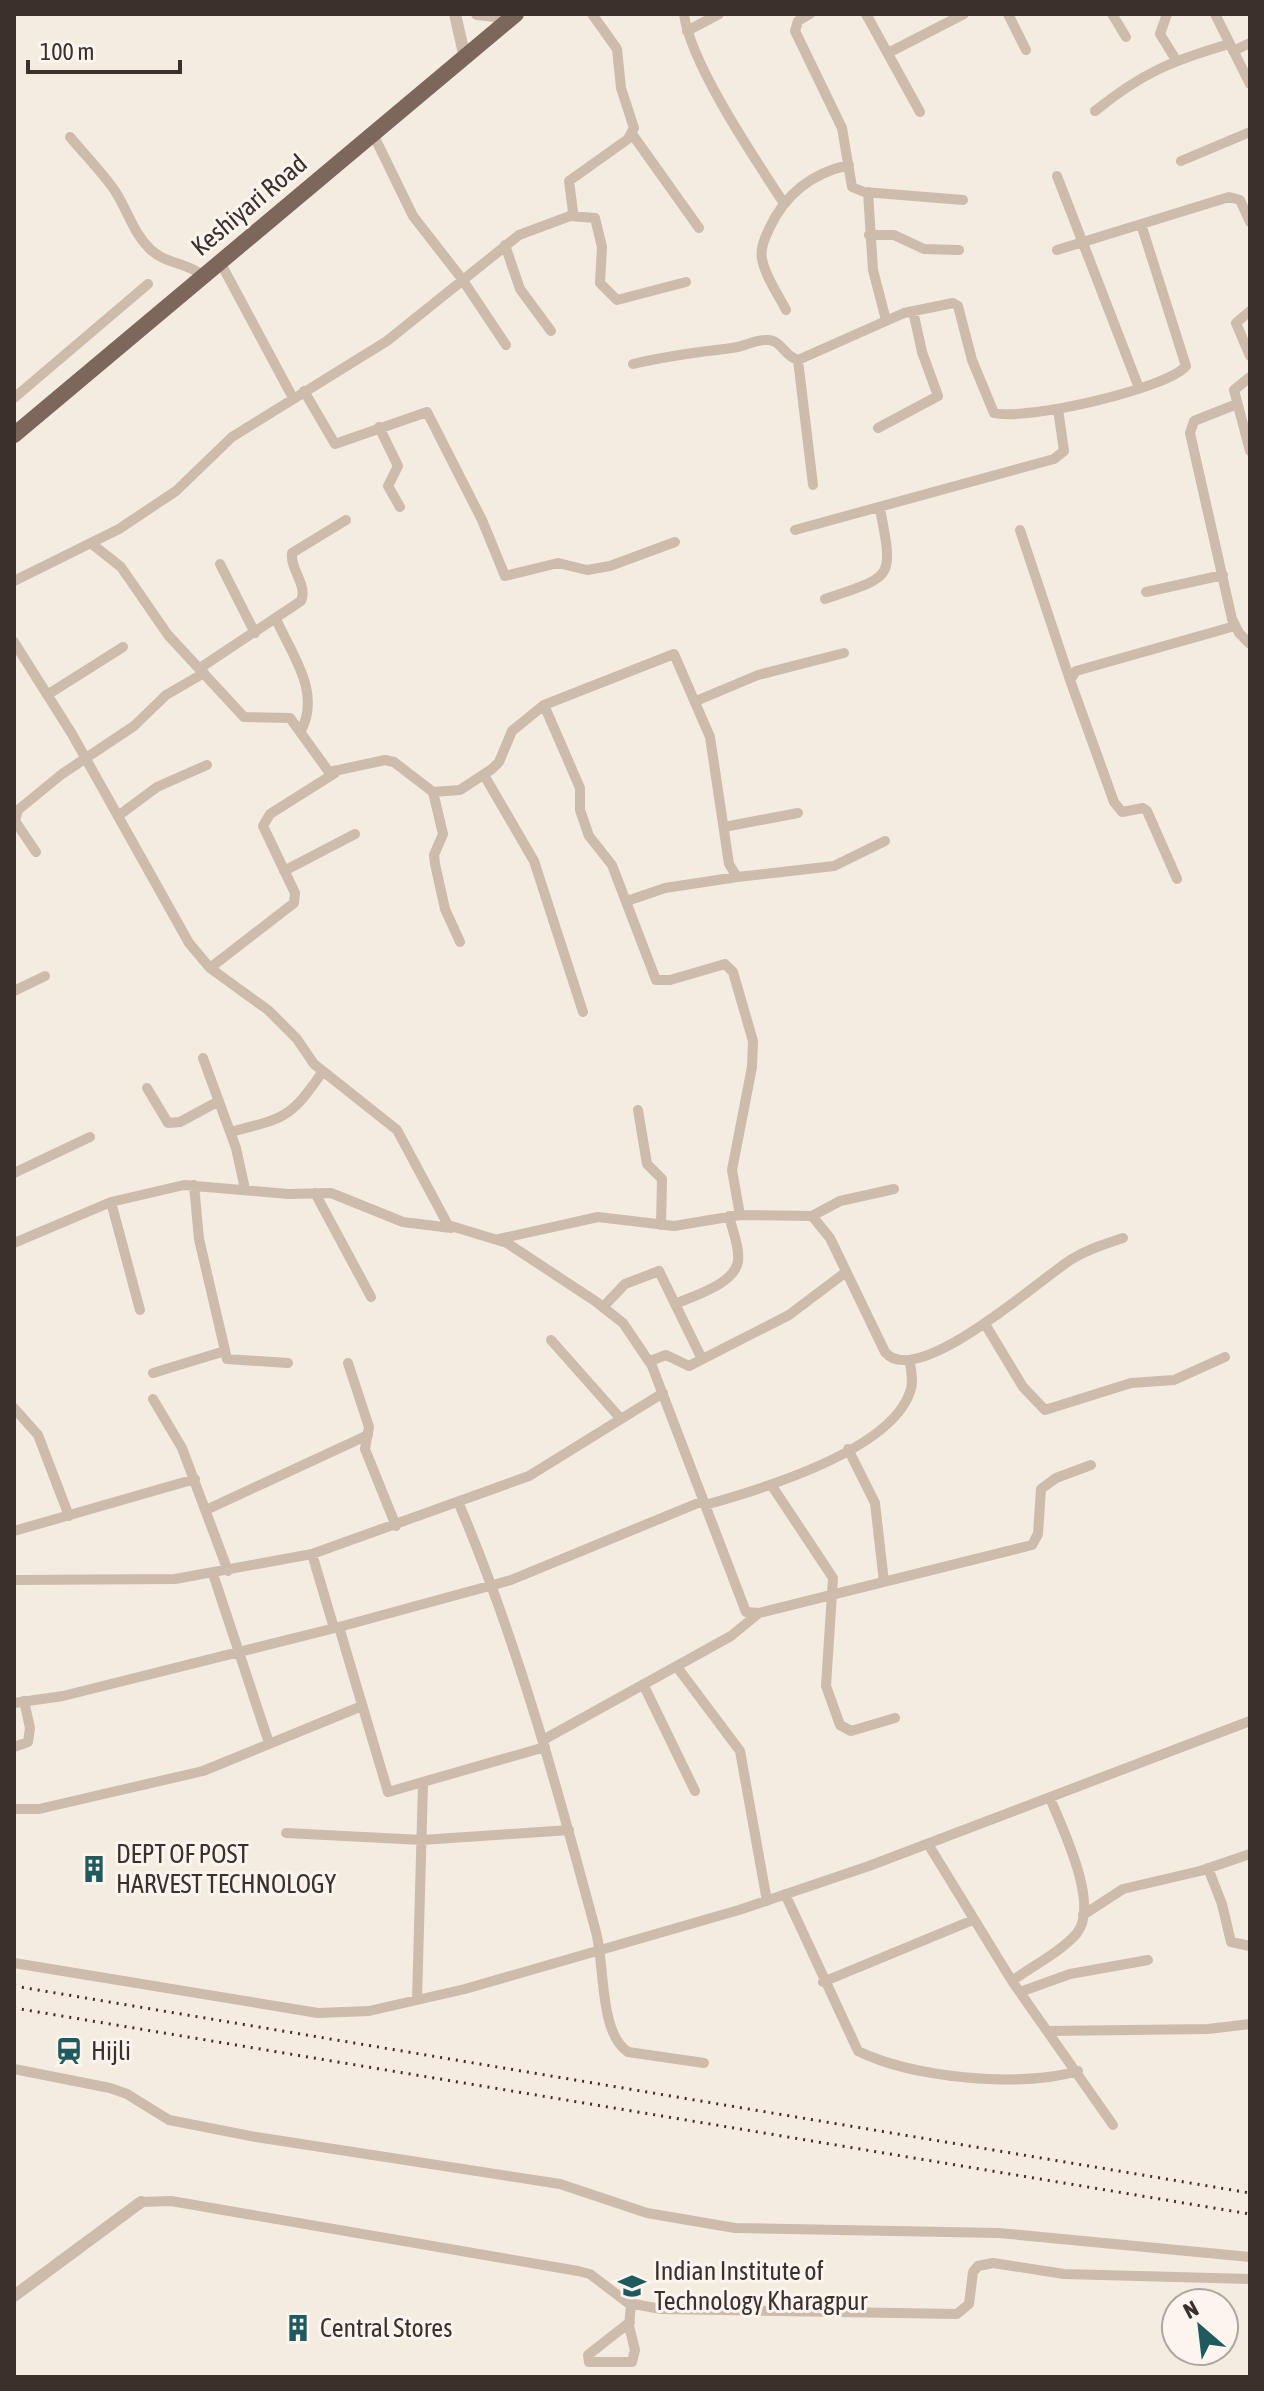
<svg xmlns="http://www.w3.org/2000/svg" width="1264" height="2391" font-family="'Asap Condensed',sans-serif">
  <style>
    .lines { fill: none; stroke-linecap: round; stroke-linejoin: round }
    .minor { stroke: #cdbbac; stroke-width: 10 }
    .tertiary { stroke: #cdbbac; stroke-width: 12 }
    .primary { stroke: #7d675c; stroke-width: 16 }
    .rail { stroke: #3b302b; stroke-width: 3; stroke-dasharray: 2 6; stroke-linecap: butt }
    .labels { text-anchor: middle; dominant-baseline: central; stroke-width: 6; stroke-linejoin: round; paint-order: stroke }
    .street-label { font-size: 26px; fill: #3b302b; stroke: #fbf5ee }
    .poi-label { font-size: 26px; fill: #3b302b; stroke: #fbf5ee; text-anchor: start }
  </style>
  <rect width="100%" height="100%" fill="#f4ebe1"/>
  <g class="lines">
    <path class="minor" d="M684,14C690,63 755,159 783,202
      M810,14L798,21L795,31L842,128L852,187L864,192L963,200
      M866,14L920,112
      M1008,14L1026,50
      M1112,14L1126,37
      M1167,14L1160,34L1176,60
      M1215,14L1250,84
      M687,31L719,14
      M1233,51L1250,43
      M888,53L964,14
      M1095,111C1142,73 1171,61 1229,44
      M373,134L413,216L462,279L506,345
      M632,134L699,228
      M70,137C85,155 102,172 115,191C128,211 133,233 151,250C166,264 186,262 202,275
      M1181,161L1250,132
      M1057,176L1139,388
      M868,192L873,270L886,320
      M570,216L595,218L602,247L600,283L617,300L686,282
      M869,235H894L924,249L959,250
      M505,245L520,289L551,331
      M1057,250L1229,197L1240,200L1250,222
      M219,260L293,398
      M786,310C778,294 765,276 762,259C760,248 765,238 769,229C785,194 812,173 849,165
      M1250,311L1236,323L1250,356
      M798,360L813,485
      M633,364C666,356 698,352 732,348C744,347 756,339 768,340C781,340 785,357 798,360L904,313L953,303L958,306L972,360L994,413C1025,421 1167,389 1186,366L1141,224
      M1250,377L1234,390L1250,451
      M304,391L335,444L427,412L482,520L505,576L558,563L587,570L610,566L675,542
      M14,398L148,284
      M1237,404L1194,421L1190,433L1232,619L1239,633L1250,644
      M379,427L398,466L388,486L400,507
      M878,428L938,396L922,352L913,311
      M795,530L1054,459L1064,451L1058,409
      M1020,530L1070,680
      M92,544L121,567L168,635L244,717L290,718L329,772L385,760L394,762L433,792L460,790L492,769L499,762L512,731L544,705L674,654L710,737L729,864L737,877L834,866L885,841
      M220,564L255,633
      M14,581L119,529L176,491L232,437L387,341L519,235L570,216L573,212L569,181L628,139L634,128L621,88L617,49L592,14
      M1146,592L1223,575
      M825,599C893,576 894,580 880,509
      M276,619C293,657 321,692 301,731
      M14,642L72,734L189,943L210,968L268,1010L297,1039L314,1064L397,1130L448,1225L507,1243L595,1301L623,1323L652,1366L746,1612L759,1613L1032,1545L1038,1534L1041,1489L1056,1478L1091,1465
      M200,668L301,601C308,585 290,570 292,553L346,520
      M47,695L123,647
      M696,701L758,675L844,653
      M544,705L580,788V810L589,836L612,865L656,980H670L725,964L733,972L753,1041L752,1067L732,1170L740,1215
      M484,775L534,861L583,1012
      M433,792L443,834L434,855L435,864L445,909L460,942
      M118,816L157,787L207,765
      M724,827L798,813
      M36,852L15,821L18,810L62,774L134,726L166,695L204,673
      M284,871L355,834
      M1177,879L1147,811L1143,808L1122,812L1114,802L1070,680L1076,671L1235,626
      M627,901L665,888L737,877
      M210,968L294,903L295,893L263,826L270,814L335,773
      M14,991L45,976
      M203,1058L236,1148L245,1189
      M147,1088L168,1123L180,1122L219,1101
      M638,1110L647,1164L662,1179L661,1225
      M230,1132C285,1118 290,1119 323,1071
      M14,1173L90,1137
      M194,1185L199,1239L227,1359L288,1363
      M315,1193L371,1297
      M111,1202L140,1310
      M812,1216L840,1201L894,1189
      M499,1239L598,1217L674,1226L740,1215L812,1216L830,1238L885,1352C917,1391 1041,1278 1072,1259C1088,1249 1105,1244 1123,1238
      M14,1243L111,1202L184,1185L288,1194L331,1193L403,1222L451,1228
      M675,1304C693,1296 735,1284 738,1261C740,1248 732,1229 729,1216
      M603,1307L625,1284L659,1271L702,1359
      M985,1324L1023,1387L1045,1410L1131,1383L1174,1380L1225,1357
      M551,1340L621,1419
      M650,1361L666,1355L689,1366L789,1315L846,1272
      M348,1363L369,1427L365,1449L396,1526
      M153,1373L225,1351
      M153,1399L182,1448L228,1571
      M14,1408L38,1435L69,1516
      M848,1449L875,1503L884,1582
      M772,1486L833,1578L826,1686L840,1725L851,1731L895,1718
      M459,1504C518,1643 557,1787 596,1932C605,1965 599,2033 628,2052L704,2063
      M705,1505C759,1490 890,1451 910,1392C914,1383 911,1372 910,1362
      M206,1510L368,1435
      M14,1531L195,1479
      M312,1554L334,1628
      M213,1574L269,1743
      M14,1580L175,1579L312,1554L529,1476L663,1393
      M339,1627L388,1792L545,1747
      M677,1667L740,1751L767,1901
      M644,1686L695,1791
      M14,1703L63,1696L339,1627L511,1580L703,1501
      M543,1740L731,1636L759,1613
      M14,1747L28,1742L30,1728L24,1701
      M14,1809H39L203,1771L362,1706
      M286,1833L422,1840L569,1830
      M928,1844L1012,1981L1113,2125
      M1208,1868L1222,1904L1231,1942L1250,1946
      M785,1894L858,2051C912,2078 1021,2088 1078,2071
      M1083,1915L1123,1889L1200,1871L1250,1854
      M14,1963L318,2013L369,2011L465,1989L739,1910L869,1866L1250,1721
      M1012,1981C1032,1966 1061,1952 1077,1933C1100,1904 1062,1828 1050,1798
      M823,1982L973,1920
      M1020,1992L1070,1974L1148,1960
      M417,2000L423,1784
      M1049,2031L1208,2029L1250,2024
      M14,2069L110,2088L127,2094L169,2120L256,2137L560,2184L647,2213L735,2228L999,2233L1250,2257
      M141,2202L171,2201L578,2271L590,2274L628,2303L661,2309L957,2314L969,2304L973,2272L978,2266L993,2263L1064,2274L1250,2279
      M630,2322L588,2355L589,2362H632L635,2350L629,2326L631,2305"/>
    <path class="tertiary" d="M455,14L465,58
      M477,14L512,18
      M14,2296L141,2202"/>
    <path class="primary" d="M14,435L516,14"/>
    <path class="rail" d="M14,1986L1250,2193
      M14,2008L1250,2214"/>
  </g>
  <defs>
    <g id="building-bare" transform="scale(2.16)"><path d="M-4-6H4V6H1V3H-1V6H-4ZM-2.5-4.3h1.7v1.8h-1.7ZM.8-4.3h1.7v1.8H.8ZM-2.5-1h1.7V.8h-1.7ZM.8-1h1.7V.8H.8Z" fill="#1f5a5e" stroke="#fbf5ee" stroke-width="2.5" paint-order="stroke"/></g>
    <g id="station-bare" transform="scale(2.16)"><path d="M-3-6H3Q5-6 5-4V2Q5 4 3 4L4.5 6H3L1.5 4h-3L-3 6H-4.5L-3 4Q-5 4-5 2V-4Q-5-6-3-6ZM-3.5-4v3h7v-3ZM-3.5 1v1.5H-2V1ZM2 1v1.5H3.5V1Z" fill="#1f5a5e" stroke="#fbf5ee" stroke-width="2.5" paint-order="stroke"/></g>
    <g id="university-bare" transform="scale(2.16)"><path d="M0-5L7-2L0 1L-7-2ZM-4 1L0 2.5L4 1V4Q0 6-4 4Z" fill="#1f5a5e" stroke="#fbf5ee" stroke-width="2.5" paint-order="stroke"/></g>
  </defs>
  <g fill-rule="evenodd">
    <use href="#building-bare" x="94" y="1869"/>
    <use href="#station-bare" x="69" y="2051"/>
    <use href="#university-bare" x="632" y="2286"/>
    <use href="#building-bare" x="298" y="2328"/>
  </g>
  <g class="labels">
    <g class="street-label">
      <text transform="translate(249 205) rotate(-40)">Keshiyari Road</text>
    </g>
    <g class="poi-label">
      <text x="116" y="1854">DEPT OF POST<tspan x="116" dy="30">HARVEST TECHNOLOGY</tspan></text>
      <text x="91" y="2051">Hijli</text>
      <text x="654" y="2271">Indian Institute of<tspan x="654" dy="30">Technology Kharagpur</tspan></text>
      <text x="320" y="2328">Central Stores</text>
    </g>
  </g>
  <rect width="1264" height="2391" fill="none" stroke="#3b302b" stroke-width="32"/>
  <g transform="translate(1200 2327) rotate(332)"><circle r="38" fill="#fbf5ee" stroke="#aea6a0" stroke-width="2"/>
  <path d="M0-6L14 30L0 20L-14 30Z" fill="#1f5a5e"/>
  <text y="-12" font-size="22" font-weight="bold" text-anchor="middle" fill="#3b302b">N</text>
  </g>
  <path d="M28 60v12h152v-12" fill="none" stroke="#3b302b" stroke-width="4"/>
  <text x="40" y="60" font-size="24" fill="#3b302b" stroke="#fbf5ee" stroke-width="6" paint-order="stroke">100 m</text>
</svg>
